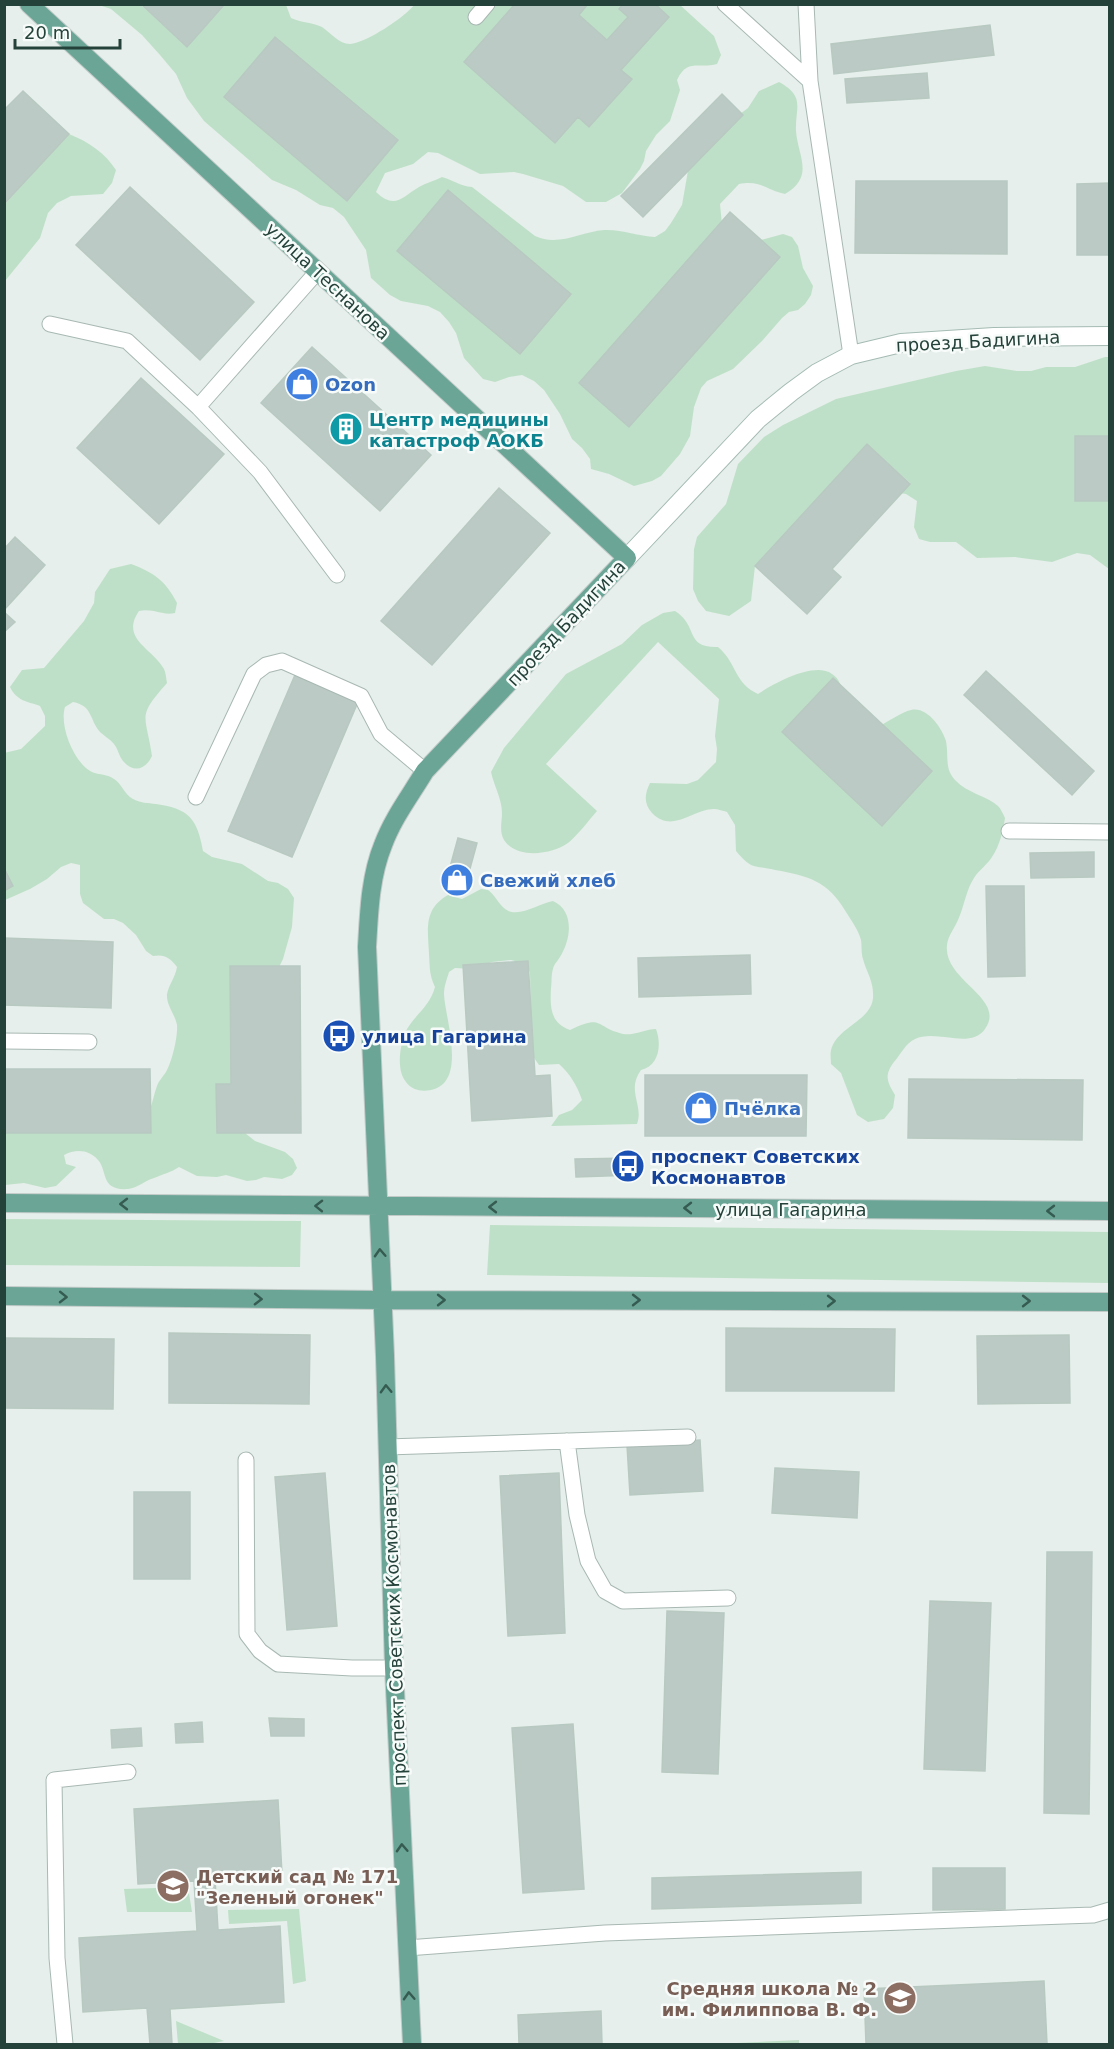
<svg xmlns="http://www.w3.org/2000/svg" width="1114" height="2049" font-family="'DejaVu Sans',sans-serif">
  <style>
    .green { fill: #bfe0c8 }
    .building { fill: #bbcac4; stroke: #b8c9c2; stroke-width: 1.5 }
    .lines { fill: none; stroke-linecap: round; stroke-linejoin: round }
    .service-casing { stroke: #a8b8b2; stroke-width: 17 }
    .secondary-casing { stroke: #a4bbb3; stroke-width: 20 }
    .primary-casing { stroke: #c2cac8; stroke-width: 20 }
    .service { stroke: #fff; stroke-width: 15 }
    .secondary { stroke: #fff; stroke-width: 18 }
    .primary { stroke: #6aa596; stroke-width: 18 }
    .oneway { stroke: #365b51 }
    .labels { text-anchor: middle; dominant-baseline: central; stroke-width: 5; stroke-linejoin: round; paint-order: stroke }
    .street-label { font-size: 18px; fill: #24423a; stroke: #f7fbf9 }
    .shop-label { font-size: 18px; font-weight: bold; fill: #366cbe; stroke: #f7fbf9; text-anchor: start }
    .culture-label { font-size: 18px; font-weight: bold; fill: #0d838f; stroke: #f7fbf9; text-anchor: start }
    .transit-label { font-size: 18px; font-weight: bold; fill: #164399; stroke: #f7fbf9; text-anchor: start }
    .education-label { font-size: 18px; font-weight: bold; fill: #785e54; stroke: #f7fbf9; text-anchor: start }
  </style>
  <rect width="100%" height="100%" fill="#e6efeb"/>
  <path class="green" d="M99,5H141L187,47L225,5H286L291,18C301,23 312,22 322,27C331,33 339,44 350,44C366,43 405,17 414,5H680L714,36L721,55L717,64C699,69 687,58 677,80L680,90L670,121L656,135L646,151L644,161L640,169L622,193L606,202H586L563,186L523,174L514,172L480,174L438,153L428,152L413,164L385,173L376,192C395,210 402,197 419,187C426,183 434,181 442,177C453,180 460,186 472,187L535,236C558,247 580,232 604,230C621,229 638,236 655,237L665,231L671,223L682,205L689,165L740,114L748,108L759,91L779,82C806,97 795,107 796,131C798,157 815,176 785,194C765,190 762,180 739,184L720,204L722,225L750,240H761L783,234L792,237L798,246L803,268L813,286L811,295L805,304L798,310L789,312L782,318L762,341L733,369L707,381L701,388L694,407L690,436L680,454L661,476L652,481L634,486L609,474L591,469L590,459L582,448L572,439L560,414L544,390L534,381L522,375L509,377L495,382L483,379L464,358L456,333L449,322L440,312L428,306L401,301L390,295L371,278L366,250L344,217L333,208L320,205L296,190L272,180L204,121L187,98L176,74L160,55L142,35L111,9Z
    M69,134C89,142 105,153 116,170L112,183L103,194L71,196L57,203L48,213L40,238L5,281V204Z
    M1105,357H1109V569L1090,555L1077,553L1052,562L1015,557L977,558L956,542H930L919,539L914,527L917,501L906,494L893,492L910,483L867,444L755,566L751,601L729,616L706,611L698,601L693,589L694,549L697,537L726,504L738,464L764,437L783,425L836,399L956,371L985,366L1017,371H1031L1046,367H1075Z
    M131,564C153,572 166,581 177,603L175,613C162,616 154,608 139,611C120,639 152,648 164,669C166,673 166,678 167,683C136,718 146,714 152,756C146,769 134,774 123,761C119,756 118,749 114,744C110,739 104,736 100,732C89,719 93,706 73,702L65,707C59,726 74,763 92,772C99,775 108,774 114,779C122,784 124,794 133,799C140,803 148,803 156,804C189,809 197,818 203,851L212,857L242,864L268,881L278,883L288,889L294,898L292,927L283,959L279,967L231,1084H216L217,1133H245L255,1141L285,1152L293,1159L297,1168L292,1175L282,1179L264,1177L256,1180L247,1181L226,1175L217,1177L197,1176L179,1167C170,1173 163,1174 154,1178C144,1181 138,1188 128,1189C100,1191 108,1171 98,1160C89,1149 75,1149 64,1155L66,1164L76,1167L56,1186L45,1188L24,1183L5,1185V1133L150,1109C153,1101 154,1094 157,1086C159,1080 164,1076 167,1070C172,1061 178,1036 177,1025C175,1014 166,1005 167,994C169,984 175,978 177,967C170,958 165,954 153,956L146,951L136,935L123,923L114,919H104L83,903L80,894V865L71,863L61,867L47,879L30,889L5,900L4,753L21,749L45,726V716L40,706C26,701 17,701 10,687L22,670L44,668L84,621L94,603L95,592L110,569Z
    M675,611C699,626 684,648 718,647C737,663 734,683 758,694C773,684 814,661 832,674C840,679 840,686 845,693C854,706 867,716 878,727C887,722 902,712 911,710C927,706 942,728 946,741C949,756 944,768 955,780C967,793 987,796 998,806C1001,809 1003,814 1005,818C1003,831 1000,845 992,857C988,864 979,870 974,878C966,890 964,907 958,920C954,929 948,936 947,945C943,981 1007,998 985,1029C970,1050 937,1029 915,1039C905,1044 901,1054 894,1062C884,1075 887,1082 895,1095L893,1108L884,1119L868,1122L857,1115L841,1073L831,1064C831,1060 830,1054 831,1050C837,1027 871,1021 873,998C874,981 867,974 863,959C861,953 862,946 861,940C858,929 852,922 846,912C828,881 809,876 775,870C753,865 752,870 736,851L735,825L727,812C723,811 718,809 714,809C692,809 673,834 652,813C643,803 645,793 650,783L687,784L698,780L716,762L717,749L715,736L719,699L658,642L546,764L597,811C588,821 579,834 568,843C553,854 517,860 504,840C499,831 502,822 502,813C502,799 494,786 491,772L504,748L566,674L622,644L642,625L663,613Z
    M481,889L488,890C495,895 498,903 504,908C517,920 539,903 553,901C575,911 571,940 560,957C557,962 554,964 553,969C551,975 552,982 551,988C550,1007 550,1023 570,1030C604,1014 594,1027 623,1034C633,1036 646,1029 656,1029C662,1045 659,1066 641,1070C626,1091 644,1105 637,1124L551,1126L559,1115L572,1110L582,1100C577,1085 570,1074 559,1064L539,1065L532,1055L530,973L528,967L523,963L511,960L492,962L474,969L455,968L449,972C447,979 444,986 444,994C445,1018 468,1083 431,1090C421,1092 412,1090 406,1082C396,1070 400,1046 405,1033C412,1017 430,1007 435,987C429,974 430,968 429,954C428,930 423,909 448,895L462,899Z
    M5,1219L301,1221L300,1267L5,1265Z
    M490,1225L1109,1232V1283L487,1275Z
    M188,1887L192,1912H127L124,1889Z
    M299,1909L306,1981L293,1984L287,1921L229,1924L228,1910Z
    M176,2021L224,2041L209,2044H178Z
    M799,2040V2044H715Z"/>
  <path class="building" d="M141,4H225L187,47Z
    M515,4H588L579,15L607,40L628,17L619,9L623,4H655L669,17L621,70L632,79L589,127L578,117L555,143L464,62Z
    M990,25L994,55L834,74L831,44Z
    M275,37L398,140L347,201L224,97Z
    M927,73L929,98L847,103L845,79Z
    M23,91L69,134L4,204V110Z
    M722,94L743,115L643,217L621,196Z
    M856,181H1007V254L855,253Z
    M1110,183V255H1077V184Z
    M130,187L254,302L200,360L76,245Z
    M448,190L571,294L520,354L397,251Z
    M730,212L780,257L629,427L579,383Z
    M312,347L431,455L380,511L261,403Z
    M141,378L224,454L159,524L77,448Z
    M1075,436H1110V501H1075Z
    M867,444L910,484L832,569L841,577L807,614L755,566Z
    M499,488L550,533L432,665L381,621Z
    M15,537L45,565L4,610V549Z
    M4,612L15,622L4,632Z
    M986,671L1094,771L1072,795L964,695Z
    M295,675L358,702L292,857L228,831Z
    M833,678L932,771L882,826L782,732Z
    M458,838L477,843L463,894L444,889Z
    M1094,852V877L1031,878L1030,853Z
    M4,868L13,886L4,891Z
    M986,886H1024L1025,976L988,977Z
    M4,938L113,942L111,1008L4,1005Z
    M750,955L751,994L639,997L638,958Z
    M528,961L535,1076L550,1075L552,1116L472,1121L463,965Z
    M230,966H300L301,1133H217L216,1084H231Z
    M4,1069H150L151,1133H4Z
    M645,1075H807L806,1136H645Z
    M909,1079L1083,1080L1082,1140L908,1138Z
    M633,1158L634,1175L576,1177L575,1159Z
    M726,1328L895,1329L894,1391H726Z
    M169,1333L310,1335L309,1404L169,1403Z
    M1069,1335L1070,1403L978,1404L977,1336Z
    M4,1338L114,1339L113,1409L4,1408Z
    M700,1440L703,1491L630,1495L627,1445Z
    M775,1468L859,1472L857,1518L772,1513Z
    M325,1473L337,1626L287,1630L275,1477Z
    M559,1473L565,1633L508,1636L500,1476Z
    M134,1492H190V1579H134Z
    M1047,1552H1092L1089,1814L1044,1813Z
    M930,1601L991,1603L985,1771L924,1769Z
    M667,1611L724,1613L718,1774L662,1772Z
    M269,1718L304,1719V1736H271Z
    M202,1722L203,1742L176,1743L175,1724Z
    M573,1724L584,1889L523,1893L512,1728Z
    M141,1728L142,1746L112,1748L111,1730Z
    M278,1800L282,1874L215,1879L218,1930L280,1926L284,2002L170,2009L172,2044H150L147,2008L83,2012L79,1938L197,1931L194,1881L138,1884L134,1809Z
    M933,1868H1005V1909L933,1910Z
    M861,1872V1903L652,1909V1878Z
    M1044,1981L1047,2044H866L864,1989Z
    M601,2011L602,2044H519L518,2015Z"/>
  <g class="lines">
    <g class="service-casing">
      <path id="service" d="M725,4L810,81
        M806,4L810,81L851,355
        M476,17L487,4
        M50,324L127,341L198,407L260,472L337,575
        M198,407L317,272
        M196,797L254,674L266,665L282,661L361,696L381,734L425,771
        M1009,831L1110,832
        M4,1041L89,1042
        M567,1441L577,1515L588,1561L605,1591L623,1601L728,1598
        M387,1447L688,1437
        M246,1460L247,1634L260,1651L278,1664L352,1668H394
        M407,1948L605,1933L1093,1915L1110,1910
        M65,2044L57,1958L54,1780L128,1772"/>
    </g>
    <g class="secondary-casing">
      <path id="secondary" d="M627,558L758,419L791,392L817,373L851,355L901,343L994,337L1110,336"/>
    </g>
    <g class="primary-casing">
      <path id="primary" d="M29,4L627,558L425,771C410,796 393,818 383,845C370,877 369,913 367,947L385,1356L394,1668L412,2044
        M4,1203L1110,1211
        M4,1296L383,1300L1110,1302"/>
    </g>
    <use href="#service" class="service"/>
    <use href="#secondary" class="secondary"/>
    <use href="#primary" class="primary"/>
  </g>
  <defs><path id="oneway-chevron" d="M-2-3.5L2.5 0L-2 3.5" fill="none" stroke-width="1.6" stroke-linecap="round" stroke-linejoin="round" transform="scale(1.5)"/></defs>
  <g class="oneway">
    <use href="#oneway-chevron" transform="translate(124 1204) rotate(-180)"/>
    <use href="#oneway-chevron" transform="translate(319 1206) rotate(-179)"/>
    <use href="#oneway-chevron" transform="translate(493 1207) rotate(-180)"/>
    <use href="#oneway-chevron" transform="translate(688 1208) rotate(-180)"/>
    <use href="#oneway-chevron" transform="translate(1051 1211) rotate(-180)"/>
    <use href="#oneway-chevron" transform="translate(380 1253) rotate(-93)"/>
    <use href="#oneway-chevron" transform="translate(63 1297) rotate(1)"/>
    <use href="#oneway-chevron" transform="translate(258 1299) rotate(1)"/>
    <use href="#oneway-chevron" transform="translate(441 1300)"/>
    <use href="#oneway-chevron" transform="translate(636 1300)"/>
    <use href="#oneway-chevron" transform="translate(831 1301)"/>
    <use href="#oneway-chevron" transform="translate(1026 1301)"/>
    <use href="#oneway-chevron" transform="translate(386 1389) rotate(-92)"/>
    <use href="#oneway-chevron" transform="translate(402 1848) rotate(-93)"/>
    <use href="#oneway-chevron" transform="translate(409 1996) rotate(-93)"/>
  </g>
  <defs>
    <g id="shop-disc" transform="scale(1.725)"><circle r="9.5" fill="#3f7fe0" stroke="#f7fbf9"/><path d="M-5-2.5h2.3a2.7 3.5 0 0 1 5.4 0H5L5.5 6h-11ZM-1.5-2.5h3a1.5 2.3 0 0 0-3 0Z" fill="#fff"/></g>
    <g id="building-disc" transform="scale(1.725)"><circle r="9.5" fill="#0f9aa8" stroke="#f7fbf9"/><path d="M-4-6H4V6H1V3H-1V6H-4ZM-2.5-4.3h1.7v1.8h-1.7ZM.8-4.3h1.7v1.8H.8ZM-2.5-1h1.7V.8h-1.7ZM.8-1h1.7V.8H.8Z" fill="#fff"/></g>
    <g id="bus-disc" transform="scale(1.725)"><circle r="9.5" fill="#1a4fb4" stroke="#f7fbf9"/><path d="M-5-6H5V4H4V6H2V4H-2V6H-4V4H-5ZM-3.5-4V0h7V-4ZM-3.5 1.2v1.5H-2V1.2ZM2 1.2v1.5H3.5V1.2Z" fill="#fff"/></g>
    <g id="school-disc" transform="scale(1.725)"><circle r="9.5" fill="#8d6e63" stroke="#f7fbf9"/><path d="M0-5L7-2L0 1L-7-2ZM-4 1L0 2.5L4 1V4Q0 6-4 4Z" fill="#fff"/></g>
  </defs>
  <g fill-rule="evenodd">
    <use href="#shop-disc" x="302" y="384"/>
    <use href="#building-disc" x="346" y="429"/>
    <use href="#shop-disc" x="457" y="880"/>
    <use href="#bus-disc" x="339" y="1036"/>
    <use href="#shop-disc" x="701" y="1108"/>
    <use href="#bus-disc" x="628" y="1166"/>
    <use href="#school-disc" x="173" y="1886"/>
    <use href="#school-disc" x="900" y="1998"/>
  </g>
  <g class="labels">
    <g class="street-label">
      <text transform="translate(328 281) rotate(43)">улица Теснанова</text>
      <text transform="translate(978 341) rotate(-3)">проезд Бадигина</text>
      <text transform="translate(566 623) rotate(-47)">проезд Бадигина</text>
      <text x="791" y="1209">улица Гагарина</text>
      <text transform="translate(394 1625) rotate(-92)">проспект Советских Космонавтов</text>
    </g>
    <g class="shop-label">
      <text x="325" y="384">Ozon</text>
      <text x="480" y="880">Свежий хлеб</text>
      <text x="724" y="1108">Пчёлка</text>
    </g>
    <g class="culture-label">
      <text x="369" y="419">Центр медицины<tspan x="369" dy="21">катастроф АОКБ</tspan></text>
    </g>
    <g class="transit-label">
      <text x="362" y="1036">улица Гагарина</text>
      <text x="651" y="1156">проспект Советских<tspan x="651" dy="21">Космонавтов</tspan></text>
    </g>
    <g class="education-label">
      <text x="196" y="1876">Детский сад № 171<tspan x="196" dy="21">"Зеленый огонек"</tspan></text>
      <text x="877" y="1988" text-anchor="end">Средняя школа № 2<tspan x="877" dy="21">им. Филиппова В. Ф.</tspan></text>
    </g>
  </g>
  <rect width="1114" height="2049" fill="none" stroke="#24423a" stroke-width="12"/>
  <path d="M15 39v9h105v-9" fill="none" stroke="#24423a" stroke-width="3"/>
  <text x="24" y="39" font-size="18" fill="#24423a" stroke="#f7fbf9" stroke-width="4.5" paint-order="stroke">20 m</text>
</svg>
